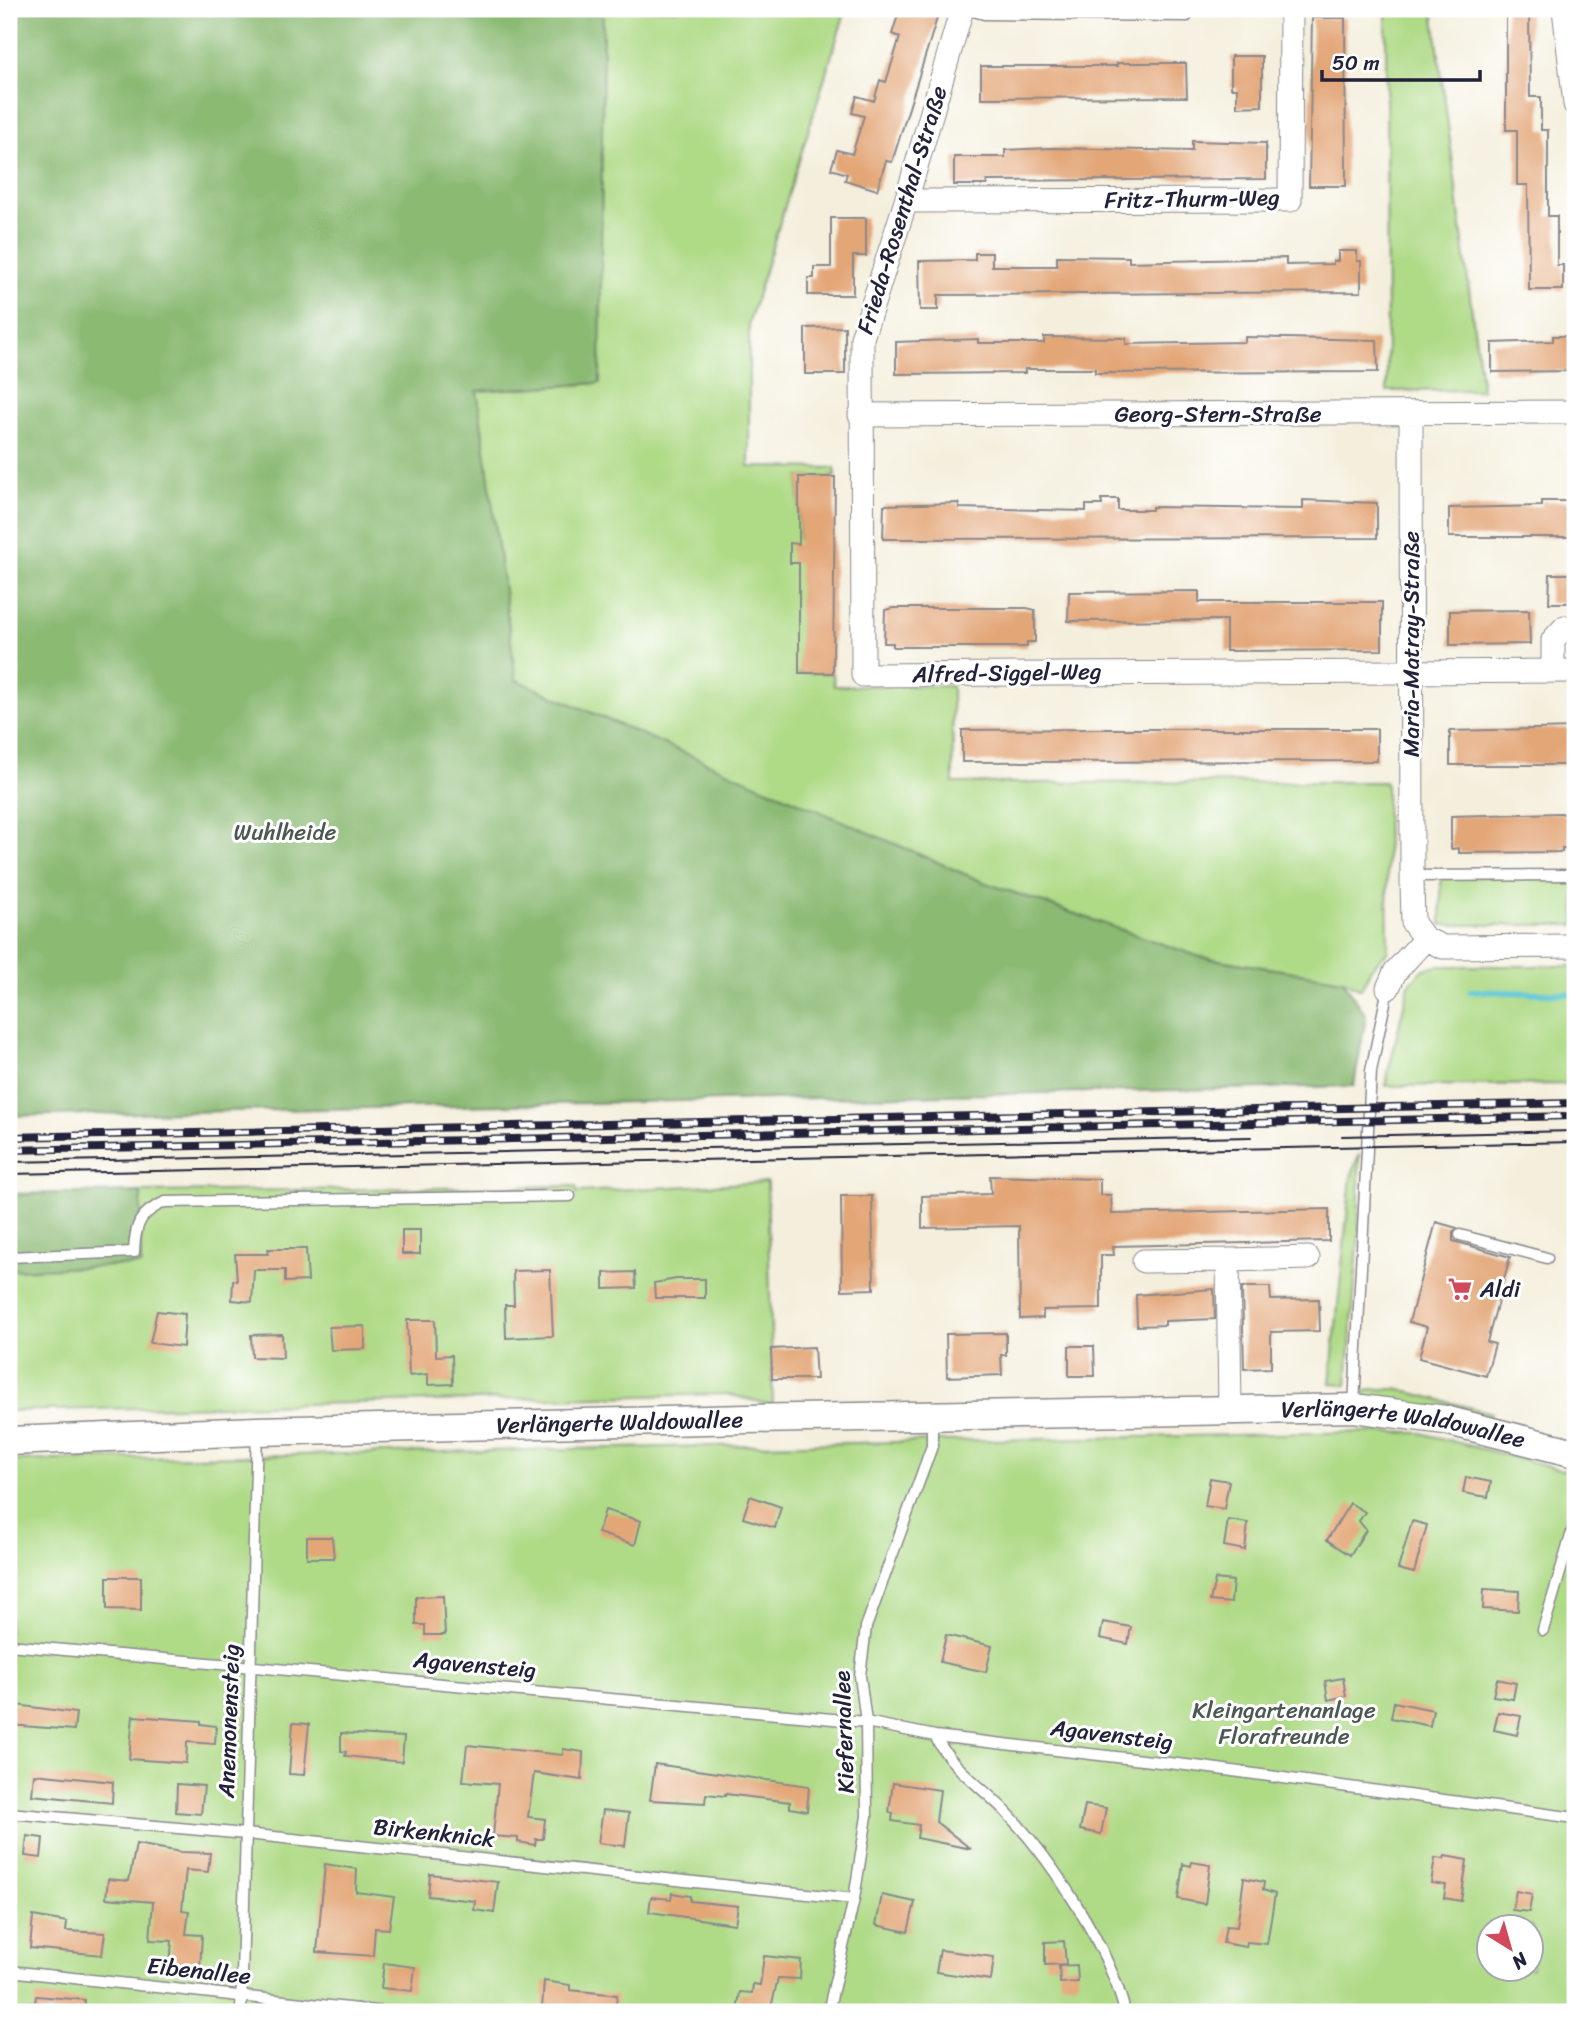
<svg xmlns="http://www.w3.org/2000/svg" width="1584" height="2021" font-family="Sriracha,sans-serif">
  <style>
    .green { fill: #afda86; stroke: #687e60; stroke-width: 2; fill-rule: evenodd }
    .forest { fill: #8bba73; stroke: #566e57; stroke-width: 2 }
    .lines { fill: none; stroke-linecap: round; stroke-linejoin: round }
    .stream { stroke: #59c4d3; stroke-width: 6 }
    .building { fill: #e3a677 }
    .service-casing { stroke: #8b888c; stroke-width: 13 }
    .minor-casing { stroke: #8b888c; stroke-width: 25 }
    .tertiary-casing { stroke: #8b888c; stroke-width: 31 }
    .service { stroke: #fff; stroke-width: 10 }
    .minor { stroke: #fff; stroke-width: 23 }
    .tertiary { stroke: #fff; stroke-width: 28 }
    .tram { stroke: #22223b; stroke-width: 2 }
    .rail-casing { stroke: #22223b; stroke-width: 8 }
    .rail { stroke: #fff; stroke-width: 5; stroke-dasharray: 16; stroke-linecap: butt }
    .labels { text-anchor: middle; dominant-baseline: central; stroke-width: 6; stroke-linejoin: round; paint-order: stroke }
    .street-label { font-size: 23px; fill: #22223b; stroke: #fff }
    .park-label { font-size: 23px; fill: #4c5952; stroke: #fff }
    .poi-label { font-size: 23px; fill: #22223b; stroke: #fff; text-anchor: start }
  </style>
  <rect width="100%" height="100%" fill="#fff"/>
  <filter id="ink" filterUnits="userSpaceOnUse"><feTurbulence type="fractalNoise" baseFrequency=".0143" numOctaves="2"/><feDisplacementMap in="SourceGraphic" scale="14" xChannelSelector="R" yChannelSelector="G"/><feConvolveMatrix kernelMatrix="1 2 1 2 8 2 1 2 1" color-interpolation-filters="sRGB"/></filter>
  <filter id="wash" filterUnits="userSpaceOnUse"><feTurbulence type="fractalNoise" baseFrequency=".00686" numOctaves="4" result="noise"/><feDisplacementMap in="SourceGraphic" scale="28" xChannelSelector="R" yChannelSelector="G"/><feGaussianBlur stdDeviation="1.57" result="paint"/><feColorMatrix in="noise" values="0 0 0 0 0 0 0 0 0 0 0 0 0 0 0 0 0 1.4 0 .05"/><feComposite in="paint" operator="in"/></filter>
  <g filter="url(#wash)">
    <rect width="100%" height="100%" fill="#f4efdd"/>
    <path class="green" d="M603,9H846L749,322V467L835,468V477H799V539H833L799,673H833L834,686H952L953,783L1386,782L1388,951L1371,968L1361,989L1343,980L1200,957L982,882L516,680L477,391L600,383Z
      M1386,9H1433L1482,390L1387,391Z
      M1575,876V925H1441V877Z
      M1438,966H1575V1084L1385,1086L1409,984L1424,969Z
      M1359,1154V1232L1347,1385L1330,1384L1351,1177Z
      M767,1182L773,1405L726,1394L9,1411V1270L141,1265V1192L576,1186L577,1192Z
      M1372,1389H1397L1491,1413L1488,1419L1360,1400V1394Z
      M1371,1432L1421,1433L1575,1473V1995L1567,2012H9V1461ZM1490,1926H1532V1968H1490Z"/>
    <path class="forest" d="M9,9H603L600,383L477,391L516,680L983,882L1200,957L1343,980L1366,1016L1354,1086L9,1116Z
      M141,1192V1265L9,1270V1194Z"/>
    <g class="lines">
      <path class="stream" d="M1470,991L1575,994"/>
    </g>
    <g id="blocks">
      <path class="building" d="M900,9H918L938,15L892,162L886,161L877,190L845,180L847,174L831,169L837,150L852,154L864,116L852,113L857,96L874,101L880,80L886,82L900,37L892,34Z
        M1506,9H1529L1530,97H1541V130H1548V216H1557V265H1563V290H1529L1528,185H1517V130H1506Z
        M1312,18H1345L1346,186H1309Z
        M1231,56H1262V106L1237,107V88H1231Z
        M1117,63H1186L1187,97L981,98V66H1117Z
        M1192,141L1266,143V179L987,181V185H954V157H1005V150L1051,148L1192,151Z
        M831,218H866V256H853V295H808V278H814V267H831Z
        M1338,251H1357V261H1361V292L938,295V310H920L919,261L975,260V253H992V266H1057V256L1129,257V262L1286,258V265L1333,264V261H1338Z
        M845,327V374H805V328Z
        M1553,336H1571V371L1492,372V343L1553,341Z
        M1044,337L1126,338V344L1245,342V337L1377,340L1378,372L1095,373V369H1025V373L896,374V342L978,339V343H1044Z
        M799,477H835L833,673H799V563H790V543L799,544Z
        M1101,499H1118V510H1152V507L1303,509V500L1377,503V538L883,539L884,505L959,503V508L1086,511V505H1102Z
        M1542,501H1570V518H1575V537H1449V508L1542,506Z
        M1550,574H1575V603H1549Z
        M1199,591V602H1382V650L1226,651V620L1068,621L1069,592Z
        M893,608H1027L1035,610V642H1027V647H893V643H884L885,610Z
        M1529,610L1530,644L1450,645V611Z
        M1575,728V760H1572V765H1450V731Z
        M1103,729H1377V761L962,762V730Z
        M1561,813L1570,816V848H1562V852L1459,853V848L1451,849V816Z
        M990,1176L1100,1179V1195H1111L1112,1214L1329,1209V1241L1113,1246L1114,1255H1101V1309L1043,1310V1318L1020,1319L1019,1226L922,1228V1196L991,1194Z
        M841,1196H872L874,1289L842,1290Z
        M1436,1222L1457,1228L1453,1232V1241L1510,1257L1487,1342L1495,1344L1486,1376L1419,1358L1427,1327L1409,1322Z
        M402,1230H420V1254H402Z
        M268,1249H306L308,1281L285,1282V1270H254L252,1302L232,1300L233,1280L237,1281L235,1254H268Z
        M550,1270L553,1336L506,1338L505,1305H514L513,1271Z
        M635,1272L636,1288L604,1289V1273Z
        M676,1279H705V1298H655L654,1283Z
        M1242,1287H1270L1271,1300L1319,1299L1320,1331L1271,1332V1368L1244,1369Z
        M1214,1289L1215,1319L1165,1321V1325L1137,1326L1136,1295Z
        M157,1311L185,1314L183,1347L150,1343Z
        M407,1320H435L436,1356L452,1355L453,1384L428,1385V1374L409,1376Z
        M365,1326V1349L331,1350L329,1327Z
        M1006,1333V1355H1001L1002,1375L947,1377L946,1334Z
        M282,1334L283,1358L252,1357L251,1335Z
        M1069,1346H1094L1095,1376H1069Z
        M814,1347L816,1379H772L771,1349Z
        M1466,1477L1491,1482L1488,1497L1463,1493Z
        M1210,1478L1229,1481L1224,1509L1205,1506Z
        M750,1496L781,1507L775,1528L743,1518Z
        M1350,1503L1365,1512L1359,1521L1366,1530L1350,1555L1327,1540Z
        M605,1510L641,1521L635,1545L598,1533Z
        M1228,1520L1248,1523L1245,1550L1224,1546Z
        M1412,1521L1427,1525L1414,1573L1398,1569Z
        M307,1537H332L334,1558H307Z
        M107,1577H141V1610L107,1609Z
        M1215,1579L1233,1581L1231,1603L1210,1601Z
        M1484,1589L1519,1591L1518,1611L1483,1609Z
        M443,1596L445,1635H425V1625H416V1597Z
        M1103,1622L1131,1627L1128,1644L1100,1638Z
        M946,1635L992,1646L986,1672L940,1662Z
        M1343,1678L1346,1696L1328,1700L1325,1681Z
        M1497,1679L1516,1683L1513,1699L1493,1696Z
        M1394,1702L1433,1710L1430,1726L1391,1718Z
        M9,1704L76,1713L74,1730L9,1725Z
        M1498,1712L1521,1716L1517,1735L1494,1730Z
        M133,1716L201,1721V1724L216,1726L215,1744L187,1742L186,1763L129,1759Z
        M293,1723L309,1724L304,1775L289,1774Z
        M341,1733L404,1737L402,1762L345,1756L346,1752L341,1751Z
        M467,1745L563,1755V1749L583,1752L582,1780L534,1773L528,1817L545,1819L543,1839H536L535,1845L518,1842V1838L493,1836L498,1784L463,1781Z
        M655,1764L809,1786L807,1811L790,1808V1802L725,1794V1796L706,1794L705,1803L650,1800Z
        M34,1774L113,1782L112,1803L32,1795Z
        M893,1783L940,1790L936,1822L971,1849L917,1838L919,1825L892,1821L893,1813L889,1812Z
        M177,1784L204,1786L201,1814L176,1812Z
        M1085,1805L1106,1808L1101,1834L1080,1830Z
        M603,1810L629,1813L625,1846L598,1843Z
        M27,1836L43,1838L41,1858L25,1856Z
        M136,1844L181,1852L210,1853L208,1872L186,1870L182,1910L189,1911L186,1934L202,1935L200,1969L170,1965L172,1941L150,1940L153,1902L106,1898L108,1879L129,1881Z
        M1445,1856L1467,1860L1461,1901L1444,1898L1446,1885L1431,1883L1435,1858L1444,1859Z
        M1192,1862L1210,1865L1205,1904L1178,1899L1183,1864L1191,1866Z
        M325,1864L357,1869L356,1892L394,1897L389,1929L375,1928L373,1956L317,1952Z
        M430,1874L498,1882L494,1913L474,1910L475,1901L428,1896Z
        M1244,1878L1264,1882L1263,1890L1275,1894L1267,1944L1247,1942L1246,1947L1223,1943L1226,1926L1237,1927Z
        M1516,1891L1532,1894L1529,1912L1512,1910Z
        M672,1893L690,1896V1901L738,1906L735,1924L649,1912L651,1897L671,1899Z
        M882,1895L915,1902L908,1932L876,1925Z
        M33,1916L67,1922L66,1931L105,1933L102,1955L30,1948Z
        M1064,1941L1066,1964L1045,1965V1942Z
        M940,1950L994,1957L991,1980L936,1972Z
        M764,1956L801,1960L800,1979L778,1978L770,2012H737L740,1992L752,1993L753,1984L760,1985Z
        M384,1963L415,1967L412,1991L381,1988Z
        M1077,1965L1078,1982L1060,1983L1059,1966Z
        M544,1981L570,1985V1990L617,1995L615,2012L542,2008Z
        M36,1996L85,2000L84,2012H34Z"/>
    </g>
  </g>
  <g filter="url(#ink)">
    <use href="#blocks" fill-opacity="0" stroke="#8b888c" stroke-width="2"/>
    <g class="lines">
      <g class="service-casing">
        <path id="service" d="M967,9L984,14L1187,16
          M1412,876L1575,875
          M1460,1235L1547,1258
          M9,1257L134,1252C135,1225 139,1213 165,1202L570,1196
          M1354,1406L1371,1071L1388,988
          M1543,1630L1575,1522
          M9,1645L866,1722L935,1736L1203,1767L1575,1818
          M935,1736C951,1768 984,1788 1008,1814C1054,1863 1109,1947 1125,2012
          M9,1813L246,1834L854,1899
          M9,1971L385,2012
          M241,2012L257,1431
          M828,2012L854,1899L867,1816L866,1722L860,1676L866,1627L932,1446V1418"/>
      </g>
      <g class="minor-casing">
        <path id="minor" d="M962,9L906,201L862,338L863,675L1575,671
          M1564,9L1575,104
          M906,201L1290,200L1291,9
          M1411,413L1412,881L1413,923L1425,939
          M860,415L1575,412
          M1553,671V640L1565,627H1575
          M1388,988L1395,972L1425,939L1443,947L1575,946
          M1144,1261L1228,1260
          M1230,1410L1228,1260L1308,1258"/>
      </g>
      <g class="tertiary-casing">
        <g id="tertiary">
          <path id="s1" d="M9,1441L257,1431L747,1419L1354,1408L1445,1420L1575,1453"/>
        </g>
      </g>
      <use href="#service" class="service"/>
      <use href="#minor" class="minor"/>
      <use href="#tertiary" class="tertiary"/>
      <path class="tram" d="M1342,1136L1575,1131
        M9,1162L1251,1137
        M9,1174L1575,1142"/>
      <g class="rail-casing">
        <path id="rail" d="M9,1137L1575,1103
          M9,1150L1575,1116"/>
      </g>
      <use href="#rail" class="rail"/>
    </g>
  </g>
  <defs>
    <g id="supermarket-bare" transform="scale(1.89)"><path d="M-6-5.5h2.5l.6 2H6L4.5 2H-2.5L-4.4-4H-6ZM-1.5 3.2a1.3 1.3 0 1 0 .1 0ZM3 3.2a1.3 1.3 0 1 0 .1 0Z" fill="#d1495b" stroke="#fff" stroke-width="2.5" paint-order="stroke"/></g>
  </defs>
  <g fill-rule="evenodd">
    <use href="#supermarket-bare" x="1460" y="1289"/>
  </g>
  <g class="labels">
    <g class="street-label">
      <text transform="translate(1192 199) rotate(-1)">Fritz-Thurm-Weg</text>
      <text transform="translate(902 210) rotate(-73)">Frieda-Rosenthal-Straße</text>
      <text x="1218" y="414">Georg-Stern-Straße</text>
      <text transform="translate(1411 644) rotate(-90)">Maria-Matray-Straße</text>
      <text transform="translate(1007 673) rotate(-1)">Alfred-Siggel-Weg</text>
      <text stroke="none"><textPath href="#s1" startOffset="611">Verlängerte Waldowallee</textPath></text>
      <text stroke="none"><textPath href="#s1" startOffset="1396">Verlängerte Waldowallee</textPath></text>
      <text transform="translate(475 1665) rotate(5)">Agavensteig</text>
      <text transform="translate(229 1721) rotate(-88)">Anemonensteig</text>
      <text transform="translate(844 1732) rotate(-92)">Kiefernallee</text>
      <text transform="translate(1112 1735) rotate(7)">Agavensteig</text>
      <text transform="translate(434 1833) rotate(6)">Birkenknick</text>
      <text transform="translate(199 1971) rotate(6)">Eibenallee</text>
    </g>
    <g class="park-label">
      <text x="285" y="832">Wuhlheide</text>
      <text x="1284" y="1710">Kleingartenanlage<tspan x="1284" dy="26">Florafreunde</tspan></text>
    </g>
    <g class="poi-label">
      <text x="1480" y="1289">Aldi</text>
    </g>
  </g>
  <rect width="1584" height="2021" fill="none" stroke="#fff" stroke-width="35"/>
  <g transform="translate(1510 1948) rotate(143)"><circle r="33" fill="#ffffff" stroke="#a7a7b1" stroke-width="2"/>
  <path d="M0-5L12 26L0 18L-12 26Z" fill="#d1495b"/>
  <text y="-10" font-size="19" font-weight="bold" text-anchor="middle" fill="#22223b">N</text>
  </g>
  <path d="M1322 70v10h158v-10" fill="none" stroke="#22223b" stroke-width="3.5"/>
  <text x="1332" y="70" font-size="21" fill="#22223b" stroke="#ffffff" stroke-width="5" paint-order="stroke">50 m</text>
</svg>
